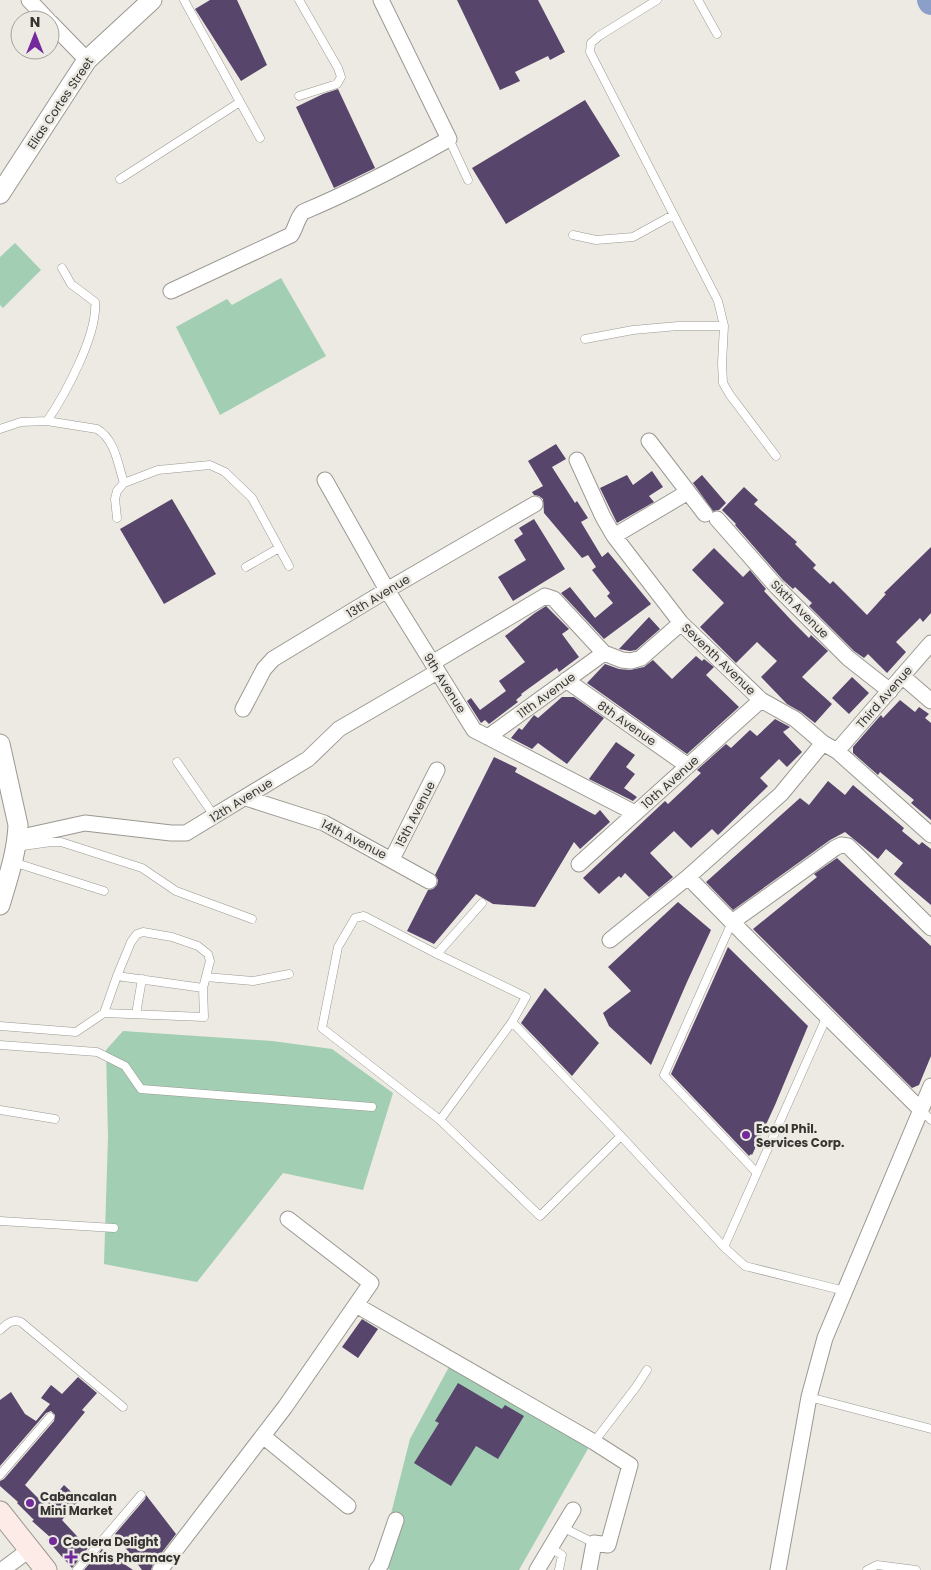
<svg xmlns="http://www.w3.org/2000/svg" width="931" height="1570" font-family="Poppins,sans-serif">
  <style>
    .green { fill: #a2ceb3 }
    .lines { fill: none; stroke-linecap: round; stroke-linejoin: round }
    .river { stroke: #8b9fc9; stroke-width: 26 }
    .building { fill: #57456b }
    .service-casing { stroke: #9a9891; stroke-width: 9 }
    .minor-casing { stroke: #9a9891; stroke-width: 17 }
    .tertiary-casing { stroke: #9a9891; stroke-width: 21 }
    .secondary-casing { stroke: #9a9891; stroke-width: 23 }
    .service { stroke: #fff; stroke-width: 8 }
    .minor { stroke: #fff; stroke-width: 15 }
    .tertiary { stroke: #fff; stroke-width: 19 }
    .secondary { stroke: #fdebe7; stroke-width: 21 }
    .poi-dot { fill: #742a9d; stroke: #eceae2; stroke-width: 2 }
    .labels { text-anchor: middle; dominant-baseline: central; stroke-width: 5; stroke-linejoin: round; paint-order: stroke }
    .street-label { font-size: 12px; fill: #363532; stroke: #eceae2 }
    .poi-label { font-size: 12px; font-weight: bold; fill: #363532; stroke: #eceae2; text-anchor: start }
  </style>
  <rect width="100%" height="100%" fill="#eceae2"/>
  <path class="green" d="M15,243L41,270L3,308L0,305V257Z
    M281,278L326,356L220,415L176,327L227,299L232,305Z
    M123,1031L272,1041L332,1049L393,1093L363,1190L283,1173L197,1282L104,1264L108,1137L106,1050Z
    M450,1365L589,1447L519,1570H390L379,1561L410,1439Z"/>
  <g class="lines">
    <path class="river" d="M930,0L931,2"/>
  </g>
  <path class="building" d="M210,0H237L267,65L241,81L195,9Z
    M457,0H538L565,52L550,60L548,56L515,72L520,81L500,90Z
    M338,89L375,168L334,188L296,107L323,94Z
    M585,100L620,156L506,224L472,168Z
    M556,444L566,459L552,467L575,503L577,501L588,518L581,522L602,557L608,552L651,604L604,639L561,593L570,587L595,618L613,603L607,596L610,593L592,570L596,567L588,555L582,558L544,513L543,499L539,496L534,495L532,492L543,486L528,461Z
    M652,471L663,487L649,496L654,502L617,523L600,488L627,475L633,485Z
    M702,475L726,503L719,510L713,511L693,483Z
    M744,487L758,500L754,504L797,542L795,544L816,565L813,568L830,584L833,581L867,615L886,594L884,593L931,547V613L923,622L920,618L896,642L906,652L887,673L868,654L864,658L854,651L809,606L812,603L795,587L793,589L783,580L735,525L736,524L722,510Z
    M172,499L216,574L164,604L120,529Z
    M534,519L565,569L513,601L498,577L526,560L514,540L523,534L519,528Z
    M714,548L743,577L750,570L766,589L764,591L792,621L809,638L811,635L828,651L802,677L832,704L815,723L801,712L787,704L761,677L777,661L757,642L736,663L700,627L724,603L692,570Z
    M546,606L569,629L562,634L579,657L559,672L557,668L521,694L522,695L516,700L518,702L489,724L485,720L481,723L467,701L471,698L480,710L506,691L499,681L525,662L505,636L535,613Z
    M649,617L660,629L636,650L630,651L619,649Z
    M696,656L702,661L704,659L714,667L706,675L739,707L687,754L587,683L605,664L619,669L630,670L644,667L653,660L672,679Z
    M852,677L869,693L849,714L832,698Z
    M562,697H574L604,718L567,764L538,743L532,749L511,738L519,728L522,730L534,715L538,718Z
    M900,700L915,712L919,707L929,714L925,718L931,723V820L911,803L914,800L880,772L878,775L853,753V747L881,715L883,718Z
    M775,719L790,727L783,732L802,752L787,767L779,759L760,778L768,786L718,835L712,829L691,848L674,831L650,853L673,877L649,897L625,873L621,878L619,876L599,894L583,878L665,801L668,804L701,773L697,770L726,744L731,748L750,730L757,736Z
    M616,742L635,755L626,767L635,774L624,788L637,797L633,801L589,779Z
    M494,757L517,768L515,772L595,815L600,810L610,822L580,849L574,842L535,907L493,904L476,894L434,944L407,931L428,890L433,889L437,885L438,880L435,875Z
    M828,781L845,795L853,785L904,828L902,831L919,845L922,842L931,849V905L894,874L903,863L886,849L878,859L845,832L830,840L733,910L706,882L800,798L809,805Z
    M837,858L931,946V1056L919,1085L912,1088L753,929L817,877L814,874Z
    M678,902L711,930L687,982L651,1065L609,1026L603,1013L631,991L608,967Z
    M728,947L808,1026L775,1105L752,1155L751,1154L749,1156L671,1074Z
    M545,988L599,1043L572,1076L521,1023Z
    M362,1319L378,1329L358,1358L342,1347Z
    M78,1377L97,1393L82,1410L85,1412L25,1485L46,1506L64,1485L80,1500L62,1520L88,1548L72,1568L47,1540L50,1537L32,1521L34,1520L17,1503L18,1502L0,1486V1481L4,1479L54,1421L55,1415L51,1411L46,1413L0,1466V1400L11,1392L25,1414L36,1421L50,1404L41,1398L51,1385L62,1394Z
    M458,1383L502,1409L505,1405L524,1416L498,1459L476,1446L451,1486L414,1463L439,1423L435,1421Z
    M146,1495L176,1534L153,1564L151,1570H142L115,1534L145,1499Z
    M102,1549L133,1570H84Z"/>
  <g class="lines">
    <g class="service-casing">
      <path id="service" d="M299,0L338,68L341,77L337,84L299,96
        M657,0L599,36L591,43L590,52L718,301L724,326L722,363L723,383L730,395L776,456
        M698,0L717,34
        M240,102L260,138
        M449,139L468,180
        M120,179L240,102L184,0
        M573,235L596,240L633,237L673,215
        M585,339L633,330L678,326H724
        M47,421C65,395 98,334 95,302L71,284L62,268
        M0,429L21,422L47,421L97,429C115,439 118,465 124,483
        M117,518L115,499L117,491L124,483L158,470L210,465L225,472L252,498L289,566
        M246,567L279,548
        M177,762L215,817
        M16,847L51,842H61L142,868L176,891L252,919
        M13,862L104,891
        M732,922L664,1075L757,1173
        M437,954L482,903
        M206,977L253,981L289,974
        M104,1013L204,1017L203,988L210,961L208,954L198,946L172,937L143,932L137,934L131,942L117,976
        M136,1014L142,979
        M827,1016L724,1247L745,1266L845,1291
        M512,1022L621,1136L724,1247
        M0,1026L76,1032L104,1013L117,976L203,988
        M0,1045L97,1052L125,1066L141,1089L372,1107
        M0,1110L55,1119
        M921,1110L931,1120
        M440,1120L512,1022L526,997L437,954L364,916L355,918L338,947L322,1028L440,1120L540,1216L621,1136
        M0,1221L114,1228
        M0,1330C7,1324 11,1319 21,1322L123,1407
        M809,1397L931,1429
        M594,1442L636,1387L647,1370
        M0,1475L50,1417
        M562,1527L594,1543
        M549,1547L562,1555L559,1570
        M77,1570L141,1495
        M867,1570L877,1565L916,1570"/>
    </g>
    <g class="minor-casing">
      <path id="minor" d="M29,0L48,20
        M50,22L87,60
        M171,291L291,235C296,228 297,218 303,212C353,191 401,166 449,139L381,0
        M649,441L705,514
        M577,460L603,517L614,536L681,623L761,700L795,719L823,743L837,751L931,835
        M325,480L387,590L474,730L635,813
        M717,519L776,586L848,658L890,691
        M614,536L688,492
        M432,663L545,596L554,599L604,653L622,660L631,661L641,658L681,623
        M902,676L931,701
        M566,680L688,766
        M243,709L264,669L273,659L387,590L535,504
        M488,737L604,653
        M837,751L931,643
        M246,798L324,823L429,881
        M17,838L85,823L171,833H186L308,759L339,729L437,672
        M392,859L437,770
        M579,864L761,700
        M688,877L732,922L921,1110
        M732,922L835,848L841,845L848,846L931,928
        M610,940L688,877L781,794L823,743
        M356,1305L594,1442L630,1465L608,1545L594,1543L589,1570
        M263,1436L348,1506
        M2,1570L29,1550
        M160,1570L285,1407L371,1283L288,1219
        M377,1570L381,1564L396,1520
        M537,1570L573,1510
        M778,1570L809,1397L825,1338L931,1086"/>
    </g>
    <g class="tertiary-casing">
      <path id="tertiary" d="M0,194L87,60L152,0
        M0,744L18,825C17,852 8,878 0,905"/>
    </g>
    <g class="secondary-casing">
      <path id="secondary" d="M0,1512L46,1570"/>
    </g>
    <use href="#service" class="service"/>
    <use href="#minor" class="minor"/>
    <use href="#tertiary" class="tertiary"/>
    <use href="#secondary" class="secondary"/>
  </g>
  <g class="poi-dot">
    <circle cx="746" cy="1135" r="5"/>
    <circle cx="30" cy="1503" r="5"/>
    <circle cx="53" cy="1541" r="5"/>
    <path d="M68.5 1549.5h5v5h5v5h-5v5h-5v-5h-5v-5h5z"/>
  </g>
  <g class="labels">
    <g class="street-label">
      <text transform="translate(60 103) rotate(-56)">Elias Cortes Street</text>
      <text transform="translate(378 596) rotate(-31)">13th Avenue</text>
      <text transform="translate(800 609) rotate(45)">Sixth Avenue</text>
      <text transform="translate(719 659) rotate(44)">Seventh Avenue</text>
      <text transform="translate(445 683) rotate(58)">9th Avenue</text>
      <text transform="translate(546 695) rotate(-36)">11th Avenue</text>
      <text transform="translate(884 697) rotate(-49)">Third Avenue</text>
      <text transform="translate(627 723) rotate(35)">8th Avenue</text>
      <text transform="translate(670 782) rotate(-42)">10th Avenue</text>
      <text transform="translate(241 800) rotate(-32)">12th Avenue</text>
      <text transform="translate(415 814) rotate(-63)">15th Avenue</text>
      <text transform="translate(354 839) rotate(27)">14th Avenue</text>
    </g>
    <g class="poi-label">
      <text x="756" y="1128">Ecool Phil.<tspan x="756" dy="14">Services Corp.</tspan></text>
      <text x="40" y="1496">Cabancalan<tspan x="40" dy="14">Mini Market</tspan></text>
      <text x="63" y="1541">Coolera Delight</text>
      <text x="81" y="1557">Chris Pharmacy</text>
    </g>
  </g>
  <g transform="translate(35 35)"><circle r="24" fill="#eceae2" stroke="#a3a29c"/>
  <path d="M0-4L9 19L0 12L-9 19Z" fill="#742a9d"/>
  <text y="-8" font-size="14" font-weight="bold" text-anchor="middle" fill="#363532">N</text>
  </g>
</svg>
